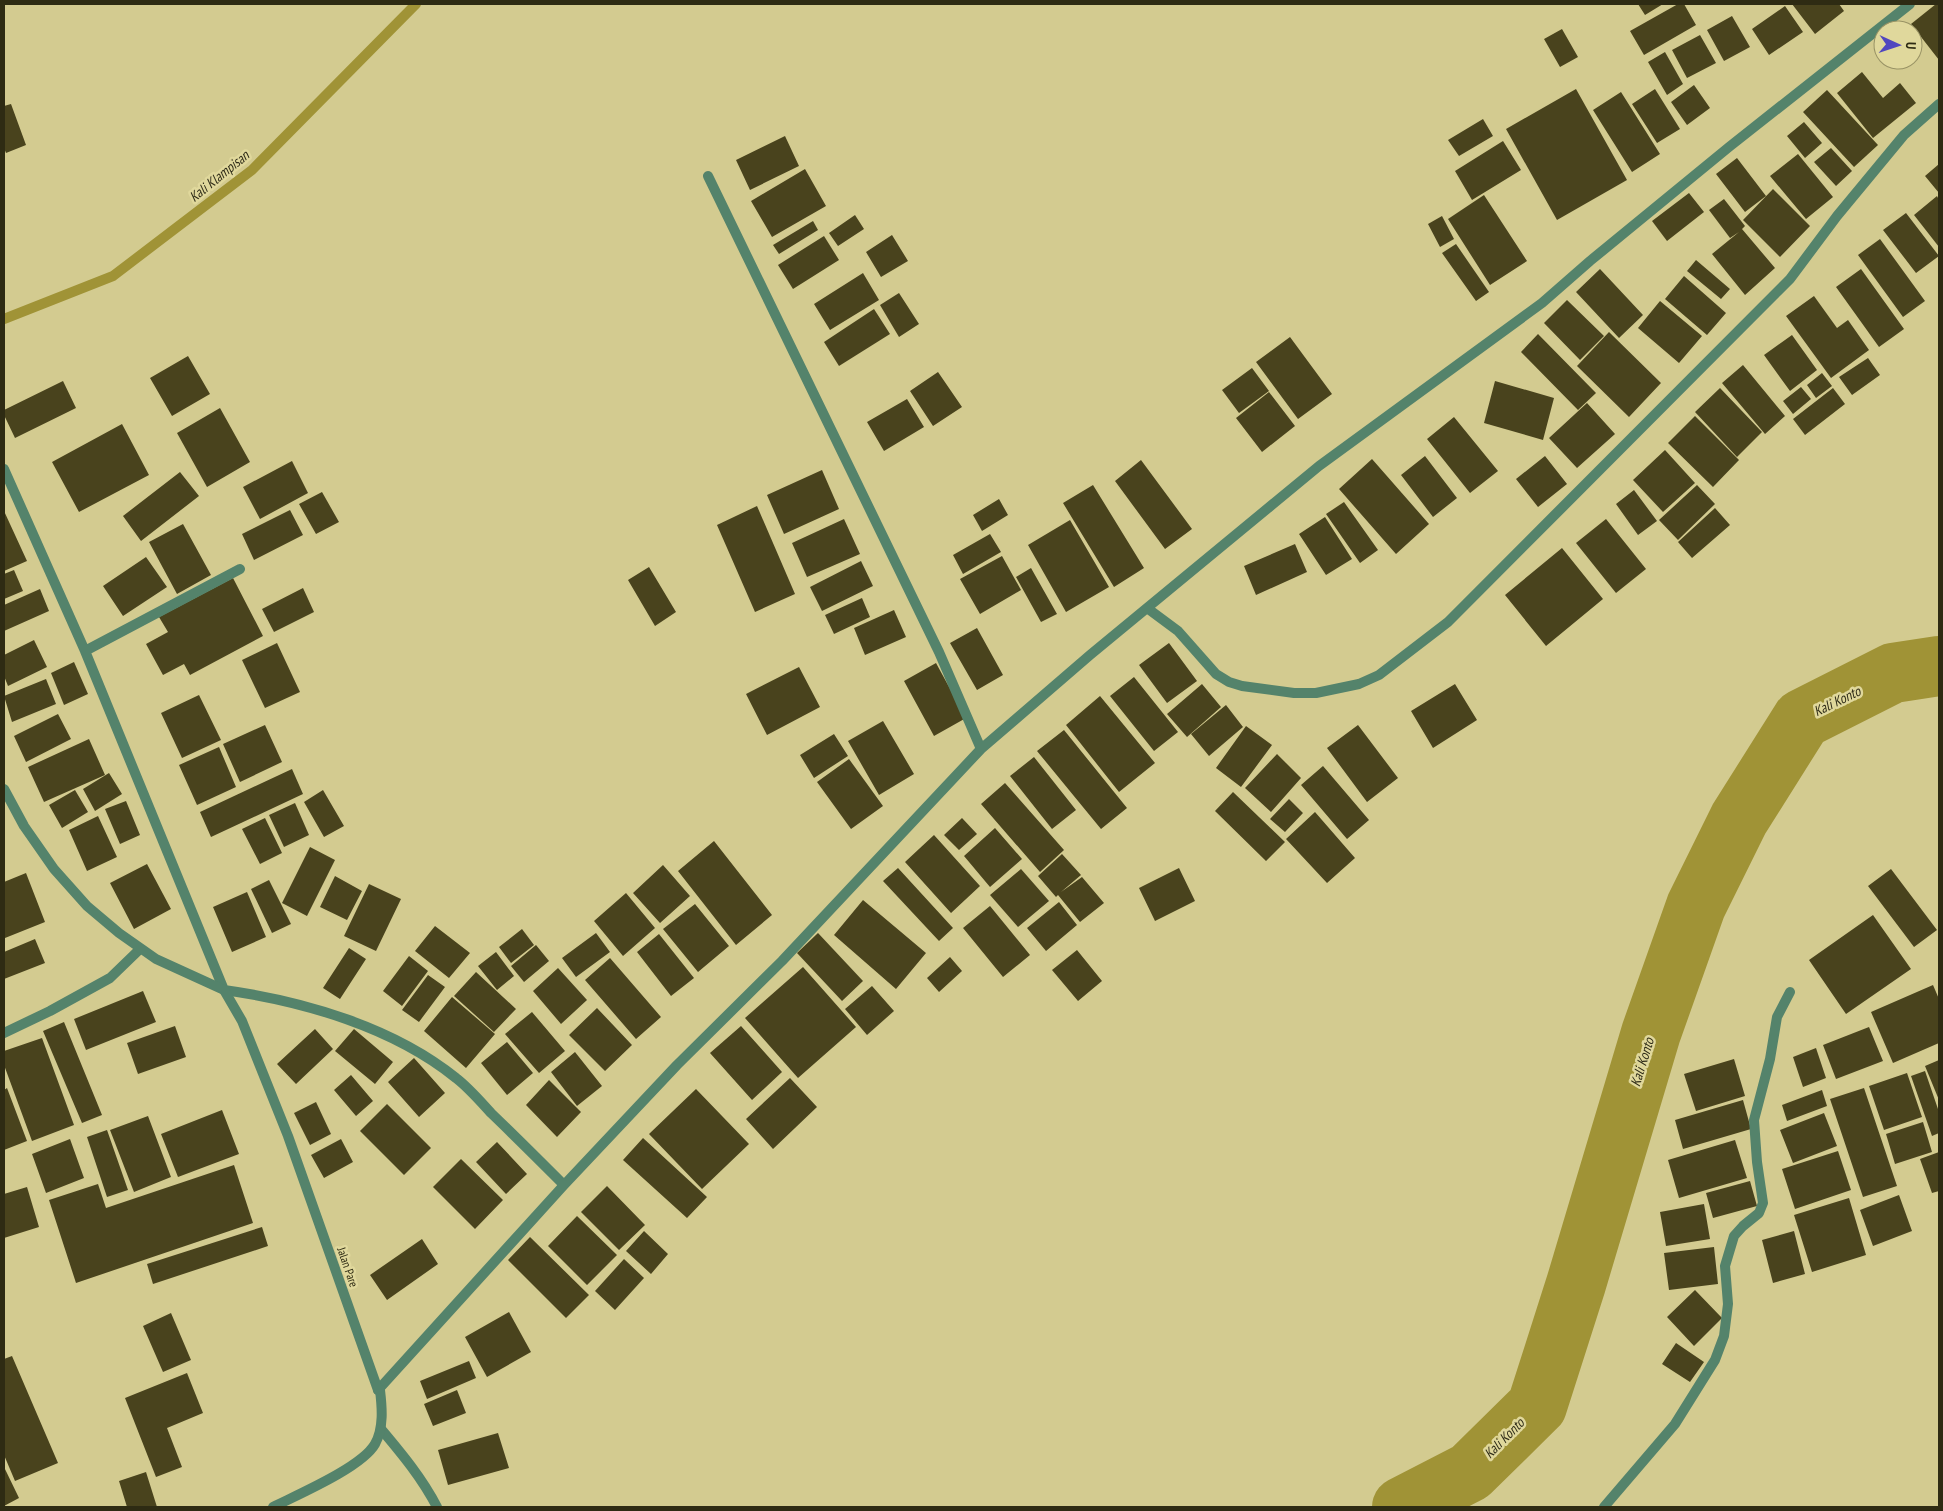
<svg xmlns="http://www.w3.org/2000/svg" width="1943" height="1511" font-family="'PT Sans Narrow',sans-serif">
  <style>
    .lines { fill: none; stroke-linecap: round; stroke-linejoin: round }
    .stream { stroke: #a09336; stroke-width: 10 }
    .river { stroke: #a09336; stroke-width: 60 }
    .building { fill: #49431d }
    .minor { stroke: #54836b; stroke-width: 10 }
    .tertiary { stroke: #54836b; stroke-width: 10 }
    .labels { text-anchor: middle; dominant-baseline: central; stroke-width: 5; stroke-linejoin: round; paint-order: stroke }
    .street-label { font-size: 12px; fill: #2e2b13; stroke: #e0d89c }
    .water-label { font-size: 14px; font-style: italic; fill: #2f2c18; stroke: #e0d89c }
  </style>
  <rect width="100%" height="100%" fill="#d3cb90"/>
  <g class="lines">
    <path class="stream" d="M4,319L113,276L252,170L416,4"/>
    <path class="river" d="M1402,1507L1470,1472L1537,1406L1576,1284L1651,1033L1696,906L1739,819L1802,719L1893,673L1939,666"/>
  </g>
  <path class="building" d="M1638,4H1663L1645,15Z
    M1678,4H1684L1696,25L1644,55L1630,31Z
    M1792,4H1839L1844,11L1815,34Z
    M1936,4H1939V60L1911,24Z
    M1785,6L1803,32L1769,55L1752,29Z
    M1732,16L1750,47L1724,61L1707,30Z
    M1562,29L1578,57L1560,67L1544,39Z
    M1700,35L1716,63L1687,78L1672,50Z
    M1665,52L1683,84L1667,95L1648,62Z
    M1862,72L1883,98L1900,83L1916,103L1873,138L1837,93Z
    M1694,85L1710,108L1687,125L1671,102Z
    M1576,89L1627,180L1557,220L1506,129Z
    M1655,89L1680,129L1657,143L1632,104Z
    M1827,90L1878,145L1854,167L1803,112Z
    M1621,92L1660,154L1632,172L1593,110Z
    M11,104L26,145L6,153L4,148V106Z
    M1483,119L1493,136L1459,156L1448,140Z
    M1804,122L1822,143L1805,158L1787,136Z
    M785,136L799,166L750,190L736,160Z
    M1503,141L1521,170L1472,200L1455,171Z
    M1831,148L1852,171L1836,186L1814,162Z
    M1798,154L1833,197L1806,219L1770,176Z
    M1737,158L1766,196L1745,212L1716,174Z
    M1939,164V193L1925,176Z
    M805,169L826,206L772,237L751,201Z
    M1773,189L1810,226L1780,257L1743,220Z
    M1689,193L1704,212L1667,241L1652,221Z
    M1484,195L1527,261L1490,285L1448,219Z
    M1937,196L1939,200V247L1914,215Z
    M1724,199L1745,226L1742,229L1775,268L1745,295L1712,254L1739,232L1730,238L1709,210Z
    M1906,213L1939,256L1916,273L1883,230Z
    M855,215L864,229L838,246L829,233Z
    M1442,216L1454,239L1440,247L1428,224Z
    M813,221L818,230L779,254L773,245Z
    M892,235L908,261L881,277L866,252Z
    M824,236L839,260L793,289L778,265Z
    M1880,239L1925,301L1903,317L1858,255Z
    M1456,244L1489,292L1476,301L1442,253Z
    M1696,260L1730,289L1721,299L1687,271Z
    M1600,269L1643,315L1619,338L1576,292Z
    M1861,269L1904,329L1879,347L1836,287Z
    M863,273L879,300L830,330L814,304Z
    M1684,276L1726,313L1707,335L1665,299Z
    M899,293L919,324L899,337L880,305Z
    M1814,296L1837,328L1848,320L1869,350L1831,378L1786,316Z
    M1567,300L1604,336L1580,360L1544,323Z
    M1660,301L1702,336L1679,363L1638,328Z
    M874,309L890,334L839,366L824,342Z
    M1609,332L1661,383L1629,417L1577,366Z
    M1538,334L1596,393L1578,410L1521,352Z
    M1792,335L1817,370L1790,391L1764,355Z
    M1290,337L1332,394L1298,419L1256,362Z
    M188,356L210,394L172,416L150,378Z
    M1868,358L1880,375L1852,395L1839,377Z
    M1743,365L1785,416L1765,434L1722,383Z
    M1252,368L1269,391L1239,413L1222,390Z
    M938,372L962,407L933,426L910,391Z
    M1822,373L1832,386L1816,398L1807,385Z
    M63,381L76,408L15,438L4,415V410Z
    M1495,381L1554,398L1543,440L1484,423Z
    M1801,387L1811,399L1793,414L1783,401Z
    M1720,388L1762,432L1737,457L1695,412Z
    M1833,388L1845,404L1805,435L1793,419Z
    M1269,392L1295,426L1262,452L1236,418Z
    M907,399L924,427L884,451L867,422Z
    M1587,403L1615,434L1577,468L1549,438Z
    M220,408L250,462L207,487L177,433Z
    M1695,416L1739,460L1713,487L1668,443Z
    M1454,417L1498,471L1470,493L1427,439Z
    M122,424L149,475L79,512L52,462Z
    M1665,450L1695,483L1663,512L1633,480Z
    M1425,456L1457,498L1433,517L1401,475Z
    M1545,456L1567,484L1538,507L1516,479Z
    M1372,459L1429,524L1396,554L1339,489Z
    M1141,460L1192,529L1165,549L1115,481Z
    M292,461L308,493L260,519L243,487Z
    M822,470L839,509L784,534L767,495Z
    M180,472L199,496L141,541L123,516Z
    M1093,485L1144,568L1114,587L1063,503Z
    M1697,485L1715,504L1678,540L1659,520Z
    M1634,490L1657,521L1638,535L1616,504Z
    M322,492L339,522L316,534L299,504Z
    M999,499L1008,515L982,531L973,515Z
    M1344,502L1378,550L1360,563L1326,514Z
    M757,506L795,594L755,612L717,525Z
    M1715,508L1730,525L1692,558L1678,542Z
    M290,510L303,535L254,560L242,534Z
    M4,511L27,561L4,571Z
    M1325,517L1352,559L1326,575L1299,534Z
    M844,519L860,554L807,577L792,543Z
    M1606,519L1646,569L1616,593L1576,543Z
    M1070,520L1109,587L1066,612L1028,545Z
    M183,524L211,575L177,594L149,542Z
    M990,534L1001,552L963,574L953,555Z
    M1295,544L1307,572L1256,595L1244,566Z
    M1562,548L1603,599L1546,646L1505,595Z
    M1002,556L1021,590L980,614L960,579Z
    M146,557L167,587L123,616L103,586Z
    M861,561L873,586L822,611L810,587Z
    M649,567L676,612L655,626L628,580Z
    M1031,568L1057,614L1041,622L1016,577Z
    M14,570L23,591L4,599V574Z
    M233,578L263,636L190,675L184,664L163,675L146,644L168,632L159,617Z
    M303,588L314,612L274,632L262,609Z
    M40,589L49,611L4,631V605Z
    M862,598L870,617L834,634L825,615Z
    M894,610L906,637L865,655L854,628Z
    M977,628L1003,675L977,690L950,643Z
    M34,640L47,667L8,686L4,676V655Z
    M277,643L300,692L265,708L242,660Z
    M1169,643L1197,681L1167,703L1139,665Z
    M74,662L88,694L64,705L51,673Z
    M936,663L966,718L934,736L904,681Z
    M799,667L820,707L767,735L746,694Z
    M1134,677L1178,732L1154,751L1110,696Z
    M46,679L56,704L12,722L4,696Z
    M1202,684L1221,707L1187,737L1167,714Z
    M1455,684L1477,720L1433,748L1411,711Z
    M199,695L221,740L182,758L161,713Z
    M1100,696L1155,763L1119,792L1066,725Z
    M1226,705L1243,727L1209,756L1191,734Z
    M58,714L71,739L26,762L14,736Z
    M883,721L914,774L879,795L848,741Z
    M265,725L282,762L240,782L223,744Z
    M1358,725L1398,778L1367,802L1327,748Z
    M1246,726L1272,745L1241,787L1216,768Z
    M1064,730L1127,808L1101,829L1037,751Z
    M834,734L848,756L814,778L800,755Z
    M89,739L105,775L44,802L28,767Z
    M219,747L236,787L197,805L179,765Z
    M1277,754L1301,778L1271,812L1245,788Z
    M1034,757L1076,810L1052,829L1010,776Z
    M849,759L883,806L851,829L817,782Z
    M1323,766L1369,820L1347,839L1301,785Z
    M292,769L303,794L211,837L200,812Z
    M109,773L122,794L95,811L83,789Z
    M1005,783L1064,850L1040,872L981,804Z
    M75,790L88,812L62,828L49,805Z
    M323,790L344,826L324,837L304,802Z
    M1233,792L1285,842L1266,861L1215,811Z
    M1289,799L1303,813L1285,832L1270,819Z
    M126,801L140,835L120,844L105,809Z
    M295,803L309,835L284,847L269,815Z
    M1315,812L1355,858L1327,883L1286,839Z
    M98,816L117,857L87,871L69,830Z
    M265,818L282,853L260,864L242,829Z
    M962,818L977,834L959,850L944,835Z
    M995,828L1022,859L990,887L964,856Z
    M934,835L980,886L951,913L905,862Z
    M714,841L772,915L736,945L678,871Z
    M310,847L335,860L307,916L282,903Z
    M1062,854L1081,875L1061,892L1082,877L1104,903L1080,922L1058,895L1056,897L1038,876Z
    M147,864L171,909L134,929L110,883Z
    M663,865L690,896L660,923L633,893Z
    M898,868L953,928L939,941L883,881Z
    M1179,868L1195,901L1155,921L1139,888Z
    M1021,869L1049,901L1018,927L990,895Z
    M1891,869L1937,930L1914,947L1868,886Z
    M26,873L45,922L5,938L4,882Z
    M335,876L362,891L347,920L320,907Z
    M269,880L291,924L272,933L251,889Z
    M369,884L401,899L376,951L344,936Z
    M247,892L266,937L232,952L213,907Z
    M626,893L655,928L623,956L594,921Z
    M863,900L926,953L896,989L834,935Z
    M1059,902L1077,925L1046,951L1027,928Z
    M695,904L729,946L698,972L663,929Z
    M990,906L1030,955L1003,977L963,928Z
    M1873,915L1911,969L1846,1014L1809,960Z
    M435,926L470,953L449,978L415,951Z
    M522,929L534,945L511,963L499,947Z
    M596,933L610,952L576,977L562,958Z
    M818,933L863,981L842,1001L797,953Z
    M659,934L694,978L671,996L637,952Z
    M35,939L45,963L4,979V952Z
    M536,945L549,961L524,982L511,966Z
    M349,948L366,959L340,999L323,988Z
    M1077,950L1102,981L1078,1001L1052,970Z
    M496,952L514,976L497,990L478,966Z
    M409,956L428,971L402,1006L383,991Z
    M950,957L962,971L939,992L927,978Z
    M610,958L661,1017L636,1039L585,980Z
    M803,967L856,1027L798,1078L745,1018Z
    M558,968L587,1000L561,1024L533,991Z
    M476,972L516,1009L494,1032L454,996Z
    M428,975L445,987L419,1022L402,1010Z
    M1933,985L1939,999V1043L1893,1063L1871,1012Z
    M872,986L894,1011L867,1035L845,1009Z
    M143,991L156,1022L86,1050L74,1019Z
    M452,997L495,1034L466,1068L424,1031Z
    M597,1008L632,1045L605,1071L569,1035Z
    M532,1012L565,1051L539,1073L505,1034Z
    M64,1022L102,1115L82,1123L43,1031Z
    M175,1026L186,1057L138,1074L127,1043Z
    M741,1026L782,1072L752,1100L710,1053Z
    M1869,1027L1883,1061L1836,1079L1823,1045Z
    M315,1029L333,1049L296,1084L277,1064Z
    M354,1029L393,1062L375,1084L335,1051Z
    M42,1038L74,1125L32,1141L4,1065V1051Z
    M507,1042L533,1073L507,1095L481,1063Z
    M1816,1048L1826,1078L1803,1087L1793,1057Z
    M575,1052L602,1086L577,1106L551,1072Z
    M414,1058L445,1093L419,1117L388,1082Z
    M1734,1059L1745,1096L1696,1111L1684,1074Z
    M1939,1060V1100L1925,1066Z
    M1925,1071L1939,1112V1133L1932,1136L1911,1076Z
    M1907,1073L1922,1117L1884,1130L1869,1086Z
    M351,1075L373,1101L356,1116L334,1090Z
    M790,1078L817,1107L773,1149L746,1119Z
    M549,1080L581,1112L557,1137L526,1105Z
    M7,1088L27,1141L4,1150V1090Z
    M1864,1088L1897,1186L1863,1197L1830,1099Z
    M696,1089L749,1144L702,1189L649,1134Z
    M1822,1090L1827,1106L1787,1121L1782,1105Z
    M1743,1100L1751,1129L1683,1149L1675,1120Z
    M316,1102L331,1134L310,1145L294,1113Z
    M387,1104L431,1148L404,1175L360,1131Z
    M222,1110L239,1154L178,1177L161,1134Z
    M1824,1113L1837,1146L1793,1163L1780,1130Z
    M148,1116L171,1177L134,1192L110,1130Z
    M1923,1122L1932,1152L1895,1164L1886,1134Z
    M107,1130L128,1190L107,1197L87,1137Z
    M643,1138L707,1197L687,1218L623,1160Z
    M70,1139L84,1178L46,1193L32,1154Z
    M341,1139L353,1162L324,1178L311,1155Z
    M1735,1140L1747,1178L1679,1198L1668,1160Z
    M497,1142L527,1174L506,1194L476,1162Z
    M1838,1151L1851,1190L1795,1209L1782,1169Z
    M1939,1152V1191L1932,1193L1920,1159Z
    M461,1159L503,1200L475,1229L433,1187Z
    M234,1165L253,1223L76,1283L49,1200L98,1184L106,1208Z
    M1750,1181L1757,1206L1713,1218L1706,1193Z
    M607,1186L645,1225L619,1250L581,1212Z
    M27,1187L39,1227L4,1238V1194Z
    M1899,1195L1912,1231L1873,1246L1860,1210Z
    M1849,1198L1866,1255L1812,1272L1794,1215Z
    M1704,1204L1710,1239L1666,1246L1660,1212Z
    M577,1216L617,1255L587,1285L548,1246Z
    M262,1227L268,1246L153,1284L147,1264Z
    M644,1231L668,1254L651,1274L626,1251Z
    M1794,1231L1805,1274L1773,1283L1762,1240Z
    M530,1237L589,1295L566,1318L508,1260Z
    M422,1239L438,1264L387,1300L370,1275Z
    M1714,1247L1718,1284L1669,1290L1664,1253Z
    M624,1259L644,1278L615,1310L595,1291Z
    M1695,1290L1722,1318L1694,1346L1667,1317Z
    M509,1312L531,1352L487,1377L465,1337Z
    M171,1313L191,1360L163,1372L143,1326Z
    M1676,1343L1704,1362L1690,1382L1662,1364Z
    M12,1356L58,1463L15,1481L4,1455V1359Z
    M469,1361L476,1378L427,1399L420,1381Z
    M187,1373L203,1413L167,1428L182,1467L156,1477L125,1398Z
    M457,1390L466,1413L433,1426L424,1404Z
    M498,1433L509,1468L448,1485L438,1450Z
    M4,1467L19,1498L4,1506Z
    M146,1472L157,1507H127L119,1481Z"/>
  <g class="lines">
    <path class="minor" d="M708,176L939,652L981,749
      M4,469L85,651L224,990C303,1001 393,1027 456,1078C469,1088 480,1101 491,1113C516,1137 540,1161 564,1185
      M1147,608L1178,631L1216,674L1229,682L1242,686L1294,693H1316L1359,684L1379,675L1448,622L1790,279L1837,216L1904,135L1939,104
      M85,651L240,569
      M4,1033L50,1011L110,978L140,949
      M378,1390L564,1185L677,1065L782,961L981,749L1090,655L1319,466L1542,303L1590,261L1729,147L1910,4
      M381,1429C402,1454 422,1478 437,1507
      M1604,1507L1675,1424L1715,1360L1724,1336L1728,1304L1725,1266L1734,1236L1743,1226L1759,1213L1763,1203L1757,1162L1754,1120L1770,1059L1777,1017L1790,992"/>
    <path class="tertiary" d="M4,789L24,826L54,869L87,906L119,933L156,959L224,990L242,1021L288,1136L378,1390H380C382,1407 384,1428 375,1444C362,1467 299,1494 273,1507"/>
  </g>
  <g class="labels">
    <g class="street-label">
      <text transform="translate(348 1267) rotate(71)">Jalan Pare</text>
    </g>
    <g class="water-label">
      <text transform="translate(219 176) rotate(-39)">Kali Klampisan</text>
      <text transform="translate(1837 701) rotate(-26)">Kali Konto</text>
      <text transform="translate(1642 1062) rotate(-73)">Kali Konto</text>
      <text transform="translate(1504 1438) rotate(-45)">Kali Konto</text>
    </g>
  </g>
  <rect width="1943" height="1511" fill="none" stroke="#2e2b13" stroke-width="10"/>
  <g transform="translate(1898 45) rotate(93)"><circle r="24" fill="#e0d89c" stroke="#999365"/>
  <path d="M0-4L9 19L0 12L-9 19Z" fill="#5147bf"/>
  <text y="-8" font-size="14" font-weight="bold" text-anchor="middle" fill="#2e2b13">U</text>
  </g>
</svg>
